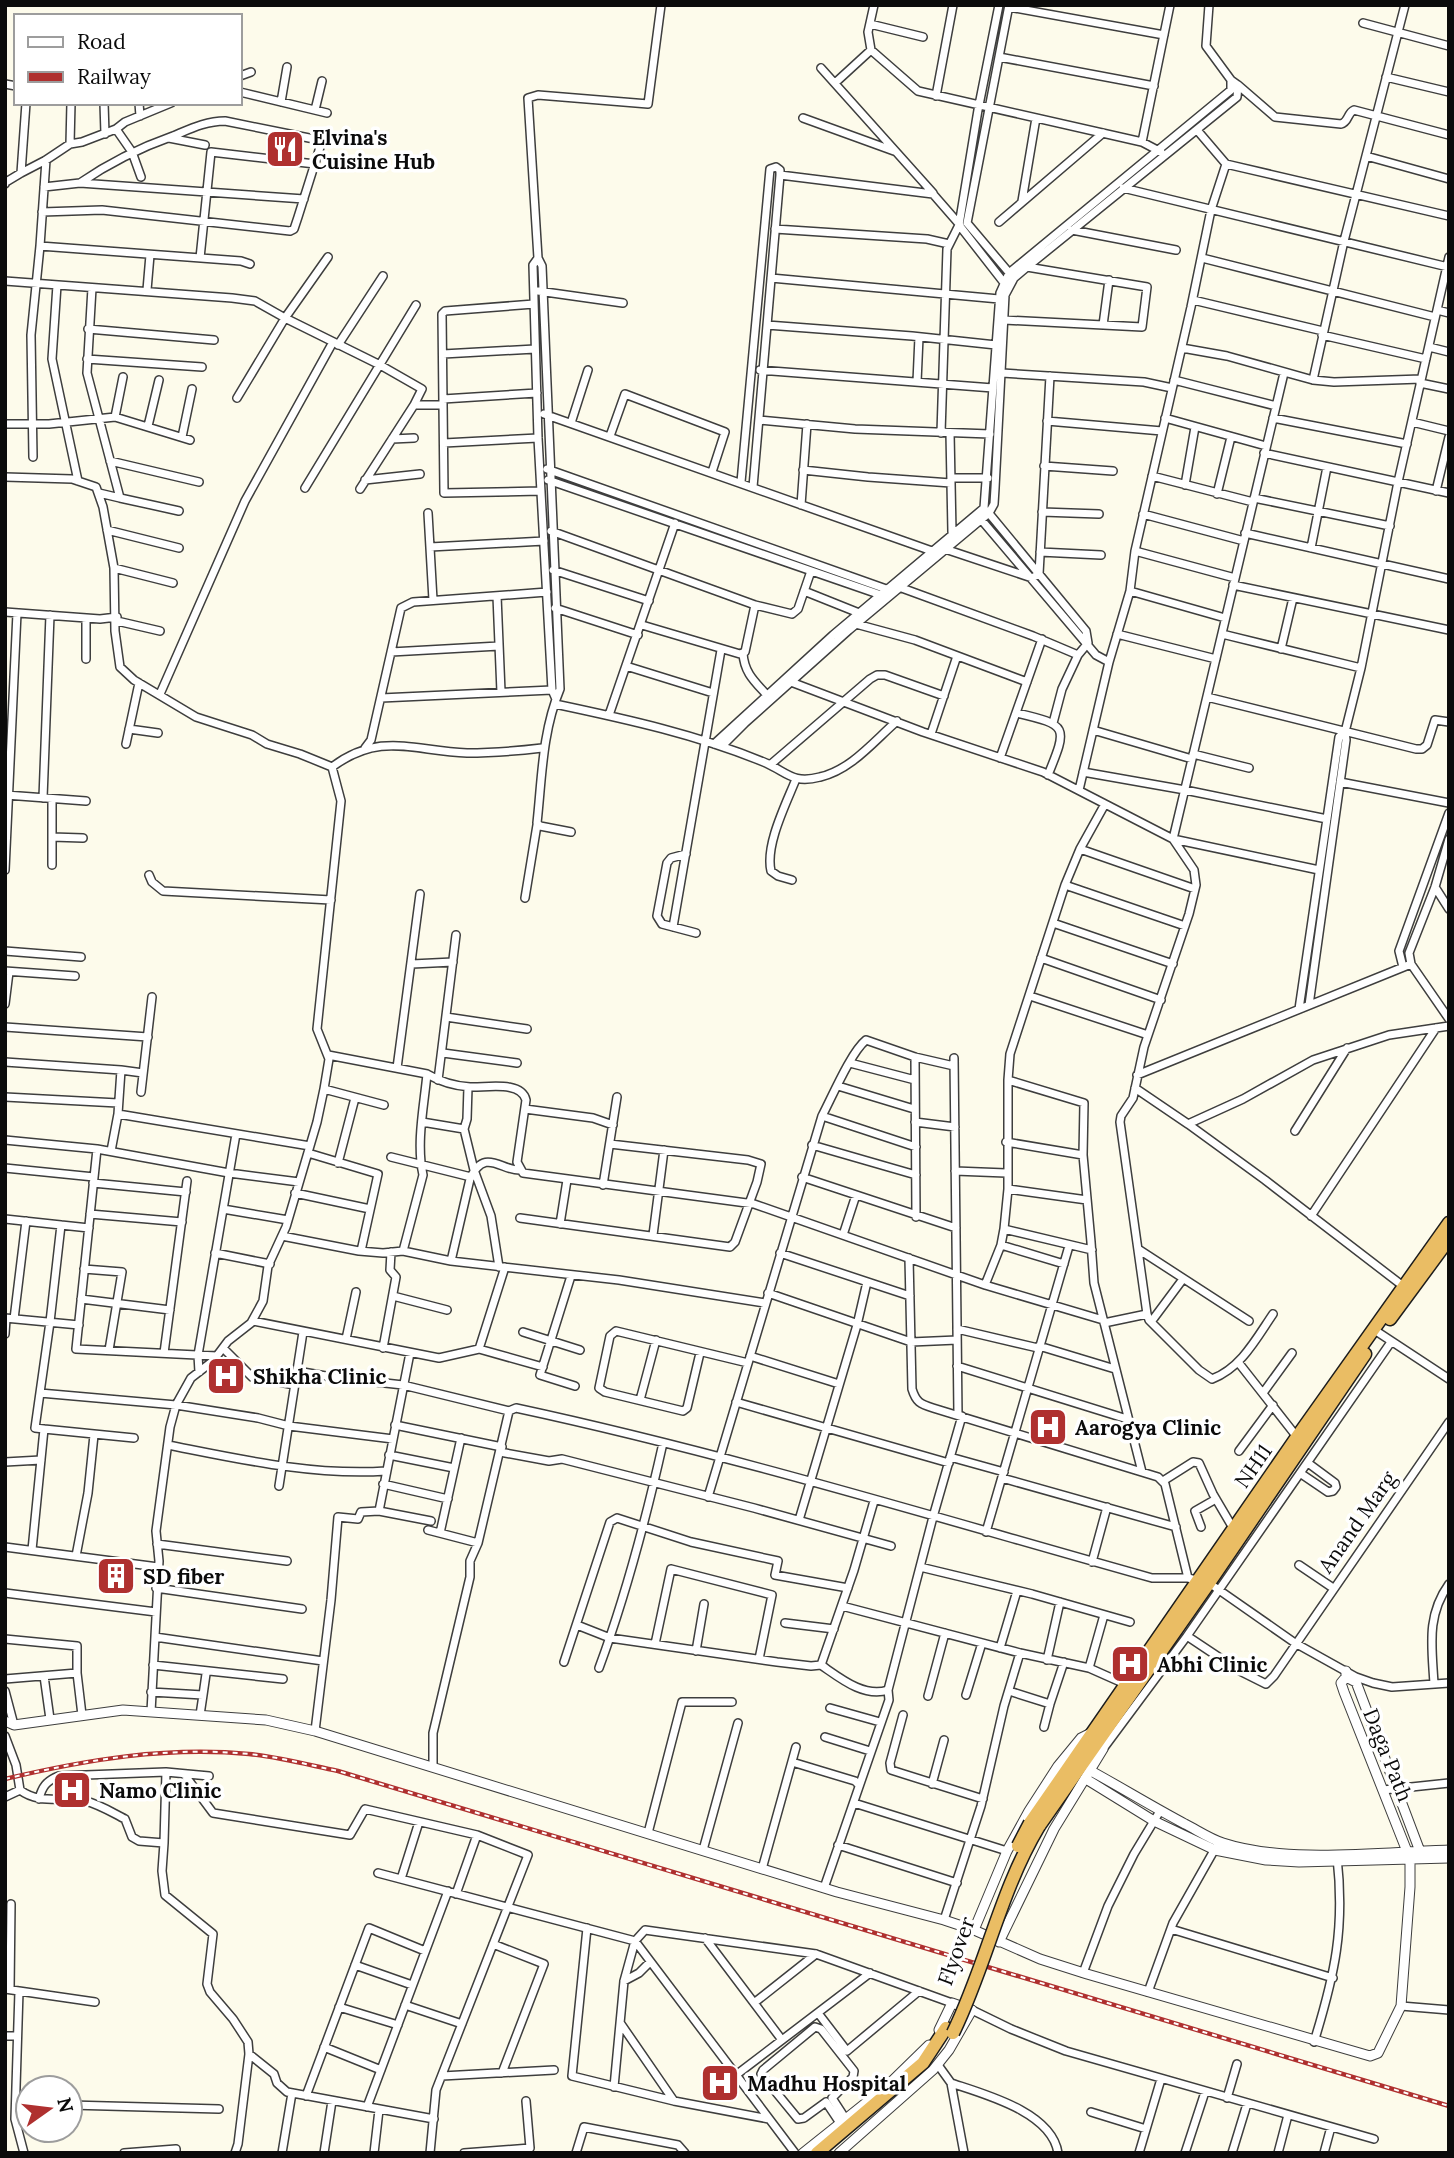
<svg xmlns="http://www.w3.org/2000/svg" width="1454" height="2158" font-family="Lora,serif">
  <style>
    .lines { fill: none; stroke-linecap: round; stroke-linejoin: round }
    .minor-casing { stroke: #3e3e3e; stroke-width: 10 }
    .tertiary-casing { stroke: #3e3e3e; stroke-width: 11 }
    .trunk-casing { stroke: #1c1c1c; stroke-width: 15 }
    .minor { stroke: #fff; stroke-width: 7 }
    .tertiary { stroke: #fff; stroke-width: 9 }
    .trunk { stroke: #eabd64; stroke-width: 12 }
    .rail-casing { stroke: #af302f; stroke-width: 4.5 }
    .rail { stroke: #fff; stroke-width: 2; stroke-dasharray: 5; stroke-linecap: butt }
    .trunk-bridge-casing { stroke: #1c1c1c; stroke-width: 15; stroke-linecap: butt }
    .trunk-bridge { stroke: #eabd64; stroke-width: 12 }
    .labels { text-anchor: middle; dominant-baseline: central; stroke-width: 7; stroke-linejoin: round; paint-order: stroke }
    .poi-label { font-size: 21px; font-weight: bold; fill: #0b0b0b; stroke: #fff; text-anchor: start }
    .street-label { font-size: 21px; fill: #0b0b0b; stroke: #fff }
  </style>
  <rect width="100%" height="100%" fill="#fdfbeb"/>
  <g class="lines">
    <g class="minor-casing">
      <path id="minor" d="M874,5L868,32L871,50L918,91L1142,142L1161,152
        M999,5L978,110L959,225L1005,284
        M1009,5L967,223L1011,275
        M1009,7L1164,35
        M1363,23L1449,46
        M870,24L923,37
        M999,57L1154,86
        M821,68L933,193
        M240,76L251,72
        M1386,77L1449,92
        M835,83L871,50
        M5,84L16,86
        M1238,85L1275,117L1341,124C1349,122 1347,113 1354,110L1449,135
        M240,92L327,113
        M936,96L953,5
        M281,102L287,67
        M104,103L105,134
        M139,103L140,116
        M315,110L322,81
        M803,118L894,151
        M116,129L132,152L141,177
        M1197,130L1226,164
        M169,138L205,145
        M1142,142L1170,5
        M70,144L71,103
        M1366,156L1449,179
        M21,173L46,160L70,144L82,142L116,129L125,122L171,103
        M780,175L933,194L960,225
        M5,184L6,182L21,173L26,103
        M44,187L80,183L304,199
        M1123,188L1448,267
        M1022,201L1036,118
        M42,212L102,210L290,231L294,229L298,217L321,144L319,140L225,121C206,121 190,129 173,136C139,148 109,163 80,183
        M999,222L1103,133
        M775,229L927,239L949,244
        M1072,230L1176,250
        M40,246L46,160
        M328,257L285,318L380,365L422,389L414,405H443
        M200,258L211,152L315,164
        M538,258L533,265L538,438L552,690L556,699
        M1202,258L1435,317
        M771,278L999,299
        M5,281L232,298L255,301L285,318L237,398
        M57,285L52,359L78,481
        M92,288L87,373L120,498L99,493
        M147,290L150,255
        M538,291L623,303
        M1193,300L1323,331
        M534,304L445,311L442,314L444,493L541,491
        M1437,310L1449,313
        M1004,320L1142,327L1147,287L1027,267
        M767,325L912,336L996,345
        M1103,325L1109,280
        M88,329L214,340
        M1322,335L1426,359
        M338,345L383,276
        M1429,347L1449,352
        M1182,348L1227,356L1313,380L1334,382L1421,379
        M443,354L535,349
        M87,359L202,367
        M760,370L993,388
        M1002,373L1144,382L1172,388
        M1284,373L1173,839L1319,870
        M1174,380L1276,406
        M1313,380L1344,241L1405,5
        M917,382L919,337
        M1420,383L1449,389
        M443,399L537,393
        M544,414L932,551
        M115,417L123,377
        M1165,418L1266,446
        M1273,418L1407,444
        M759,420L855,429L990,434
        M1047,421L1162,431
        M1412,422L1449,431
        M571,423L588,370
        M5,424H49L115,417L190,440
        M148,426L159,380
        M941,433L947,249L959,225
        M950,433L952,532
        M610,436L625,394L725,432L712,472
        M182,437L192,389
        M392,439L414,438
        M444,443L538,438
        M1264,453L1449,493
        M33,457L31,335L40,246L241,261L250,264
        M110,461L199,482
        M1044,466L1113,471
        M547,469L889,590
        M803,470L868,477L951,483
        M1152,476L1253,502
        M5,477L72,479L96,487L103,507L114,568L115,631L120,667L134,680L196,717L252,735L267,744L300,754L332,767
        M951,478H988
        M365,480L420,474
        M548,480L881,595
        M741,482L770,169L776,167L780,170V175L753,487
        M1185,485L1195,427
        M305,488L416,305
        M360,489L414,405
        M1436,491L1449,437
        M1217,494L1231,437
        M120,498L179,511
        M1254,498L1390,526
        M801,505L807,424
        M1042,512L1099,514
        M428,513L433,600
        M1143,514L1244,541
        M979,517L1096,655L1109,662
        M107,530L179,548
        M551,531L755,605
        M1245,533L1449,579
        M430,547L544,541
        M1311,548L1327,467
        M945,549L1032,578L1039,574L1050,376
        M1135,551L1235,578
        M1040,552L1101,555
        M114,568L173,583
        M553,570L649,601
        M1233,585L1449,630
        M899,587L1033,636L1078,655L1088,643L1086,631L987,511
        M804,591L859,613
        M1130,591L1225,618
        M497,596L501,692
        M555,608L638,635
        M5,612L100,619L117,617
        M86,618V659
        M117,621L160,631
        M856,624L915,640L1027,682
        M642,625L740,654L745,652L755,605L792,614L798,609L811,571
        M1117,634L1216,659
        M1222,634L1361,668
        M1281,649L1293,598
        M391,652L499,646
        M743,653C744,672 754,681 766,694
        M626,666L713,693
        M791,682L923,732L1043,772L1173,839L1194,870L1196,885L1189,914L1144,1047L1133,1098L1121,1116L1120,1122L1147,1314L1149,1320L1199,1370L1212,1379C1241,1368 1256,1339 1273,1314
        M160,694L245,501L333,342
        M1207,697L1416,749H1422L1427,745L1435,720L1449,722
        M381,698L552,690
        M555,704C626,719 699,735 766,763C788,773 793,784 820,777C851,770 874,741 897,721
        M1017,713C1068,725 1068,726 1048,775
        M609,715L675,523
        M1053,723L1062,689L1078,655
        M129,729L158,733
        M1093,730L1192,759
        M931,734L957,656
        M126,744L139,683
        M714,744L833,635L984,508L1000,293L1009,273L1231,90V80
        M722,746L745,723L849,630L989,513L994,504L995,488L1005,295L1014,278L1027,267L1237,97L1238,85L1231,80L1206,46L1209,5
        M365,748L371,740L401,608L413,602L547,592
        M1193,754L1249,768
        M1000,758L1042,639
        M770,765L870,679L877,675H885L944,696
        M1083,772L1185,790L1327,819
        M1340,782L1449,803
        M1079,790L1109,662L1130,591L1135,551L1191,307L1211,210L1226,164L1449,216
        M6,795L86,801
        M43,798L50,615
        M571,832L540,826L537,823C542,778 542,732 560,689L542,266L538,258L528,98L538,95L648,104L661,5
        M52,837L83,838
        M1080,849L1195,889
        M686,854L671,858L667,863L657,916L662,924L696,933
        M52,865V799
        M5,870L17,613
        M149,875L152,882L163,891L331,900
        M792,880L778,876L771,871C765,845 786,804 796,779
        M1065,885L1185,926
        M1435,887L1449,909
        M525,898L537,825
        M1053,923L1173,964
        M673,927L721,650
        M5,951L81,957
        M1041,958L1161,1000
        M412,964L453,962
        M1411,964L1409,953L1435,887L1449,839
        M1403,967L1399,951L1449,813
        M5,971L75,976
        M1030,996L1148,1035
        M5,1004L9,972
        M1309,1005L1346,740L1345,732L1361,668L1398,482L1449,257
        M1299,1009L1339,737L1345,732
        M446,1017L527,1029
        M5,1027L148,1037
        M443,1053L517,1063
        M328,1055L427,1074C439,1081 455,1086 470,1087C485,1088 521,1080 526,1100L517,1162L523,1173L754,1204L985,1285L1103,1320
        M915,1057L916,1217
        M954,1058L958,1415
        M5,1062L121,1070L118,1114L111,1151
        M850,1063L915,1080
        M397,1068L420,894
        M121,1070L143,1073
        M1137,1075L1411,964L1449,1019
        M438,1080L456,935
        M1008,1080L1010,1054L1065,885L1080,849L1105,804
        M838,1086L914,1109
        M468,1087L467,1119L464,1129L474,1170L491,1216L499,1267
        M1135,1088L1188,1124L1243,1099L1313,1060L1389,1035L1449,1026
        M324,1089L384,1105
        M141,1092L152,997
        M5,1097L118,1103
        M525,1109L593,1118L613,1125
        M118,1114L310,1146
        M822,1116C832,1097 851,1052 866,1040L915,1057L954,1066
        M422,1122L464,1129
        M915,1122L955,1127
        M1188,1124L1265,1180L1403,1286
        M1295,1131L1347,1048
        M5,1140L97,1149L229,1173L299,1182
        M1006,1142L1083,1155
        M812,1145L916,1175
        M97,1149L76,1349L217,1356
        M308,1153L378,1174L361,1251
        M391,1157L471,1177
        M338,1163L355,1098
        M5,1168L94,1177
        M955,1171L1006,1173
        M802,1177L956,1228
        M93,1183L186,1192
        M603,1185L617,1097
        M1008,1189L1087,1200
        M295,1193L370,1209
        M223,1209L288,1220
        M90,1214L182,1222
        M1311,1216L1436,1028
        M520,1218L730,1247L735,1242L757,1182L761,1164L748,1160L610,1144
        M5,1219L89,1228
        M560,1224L567,1180
        M1004,1229L1001,1245L1064,1264
        M653,1235L664,1150
        M843,1235L856,1195
        M282,1236L359,1251L383,1253L403,1251L451,1261L619,1280L765,1303
        M1138,1249L1249,1321
        M1092,1250L1004,1229L1008,1189V1080L1084,1103L1083,1155L1091,1242L1094,1283L1142,1472
        M403,1251L423,1175C416,1143 424,1106 427,1074
        M215,1253L270,1264
        M780,1253L910,1296
        M909,1258L912,1389C916,1402 920,1404 933,1408L1158,1477L1165,1484L1188,1578
        M451,1261L470,1179C485,1146 502,1172 521,1170
        M84,1269L122,1272L109,1350
        M571,1276L540,1375L575,1386
        M985,1285L1001,1245
        M768,1293L911,1342L957,1340
        M393,1296L447,1310
        M81,1299L170,1310
        M5,1318L79,1325
        M14,1319L26,1221
        M253,1321L439,1358L479,1349L543,1367
        M1151,1322L1183,1279
        M1104,1323L1147,1314
        M957,1329L1038,1348
        M1373,1329L1449,1379
        M523,1332L580,1350
        M5,1334L6,1319
        M346,1339L356,1292
        M1039,1346L1115,1369
        M223,1348L252,1377L295,1385
        M383,1348L396,1277L390,1270L391,1252
        M479,1349L505,1267
        M164,1353L187,1181
        M700,1353L687,1408L683,1411L605,1392L599,1388L610,1336L616,1331L748,1363
        M750,1356L839,1384
        M1238,1362L1297,1437
        M957,1366L1127,1419
        M297,1371L343,1379
        M199,1372L198,1355L236,1134
        M358,1380L403,1385L509,1411L516,1408C730,1454 941,1519 1152,1578H1188L1209,1583L1295,1643L1356,1677L1373,1683L1392,1687L1449,1683
        M40,1393L176,1405L258,1418L289,1426L393,1439
        M1263,1393L1292,1353
        M640,1400L656,1340
        M736,1402L949,1463
        M395,1425L502,1447
        M44,1429L35,1428L50,1322L61,1225
        M168,1445C239,1459 313,1476 386,1471
        M1239,1451L1273,1405
        M500,1452L549,1461L562,1459L754,1508L891,1546
        M389,1455L454,1468
        M950,1457L1004,1472
        M5,1462L41,1460
        M1300,1473L1328,1492L1333,1491L1336,1487L1335,1483L1308,1463
        M1002,1478L1176,1527
        M1163,1481L1193,1462L1199,1463L1213,1494L1233,1528
        M383,1484L448,1499
        M279,1486L303,1332
        M708,1497L822,1116L916,1147
        M379,1511L431,1521
        M799,1520L857,1325L867,1282
        M1201,1527L1195,1511L1216,1499
        M428,1530L478,1543
        M986,1532L1069,1246
        M440,1533L461,1438
        M157,1544L287,1561
        M5,1547L158,1567
        M32,1550L44,1429L134,1438
        M76,1556L88,1493L94,1435
        M1092,1562L1107,1507
        M1299,1565L1333,1588
        M920,1567L1032,1594L1130,1622
        M156,1588L302,1609
        M5,1593L156,1612
        M842,1606L1020,1653L1089,1668L1125,1684
        M785,1623L834,1629
        M577,1625L610,1638L777,1662L811,1666L821,1665L854,1570L874,1501
        M1187,1636L1238,1670L1266,1684L1274,1676L1449,1422
        M155,1637L323,1661
        M5,1639L77,1646V1673L82,1715
        M655,1644L671,1569L772,1595L759,1659
        M1000,1648L1017,1591
        M696,1651L704,1604
        M1047,1660L1060,1602
        M564,1662L610,1522L617,1518L691,1542L778,1561L775,1575L848,1588
        M153,1665L283,1679
        M821,1665C840,1678 864,1698 888,1690L933,1517L962,1416
        M599,1668C626,1595 646,1519 663,1443
        M1089,1668L1104,1615
        M44,1676L50,1719
        M5,1679L77,1673
        M1434,1684C1432,1647 1426,1616 1449,1584
        M5,1691L14,1725
        M1009,1691L1050,1704L1064,1662
        M151,1692L203,1695L206,1674
        M966,1695L982,1643
        M928,1696L945,1633
        M830,1708L880,1722
        M151,1712L159,1561L156,1531L170,1427L176,1405L191,1378L213,1361L228,1341L251,1323L263,1301L268,1266L286,1227L317,1122L324,1089L329,1059L317,1029L341,801L332,767C381,731 413,751 467,753C492,753 517,751 542,748
        M200,1715L203,1695
        M903,1715L890,1763L891,1770L983,1799
        M1044,1727L1050,1704
        M315,1731L331,1600L338,1517L358,1519L361,1512L379,1511L410,1353
        M5,1736L16,1765L20,1790L5,1797
        M825,1737L870,1751
        M1103,1749L1187,1636L1391,1342
        M792,1762L855,1781L858,1784
        M433,1766V1733L470,1577V1561L478,1543L509,1411
        M184,1774L213,1813L350,1835L365,1809L477,1835L528,1855L436,2090L430,2153
        M932,1784L944,1740
        M20,1790C40,1805 62,1796 85,1801C99,1804 113,1813 125,1819L132,1837L139,1841L164,1843L162,1871L165,1895L213,1934L207,1984L210,1992L233,2019L248,2042L249,2054L238,2144L235,2153
        M1383,1790L1449,1783
        M39,1799C42,1787 46,1781 59,1776L166,1772L209,1776
        M854,1803L1007,1851
        M648,1833L682,1702H732
        M164,1843L166,1772
        M838,1845L957,1883
        M703,1850L738,1723
        M762,1869L796,1747
        M378,1873L635,1941L795,2153
        M401,1879L419,1822
        M824,1888L889,1700L888,1690
        M456,1894L477,1835
        M944,1920L981,1806L1004,1706L1020,1653
        M587,1928L572,2076L674,2101L769,2119
        M1171,1929L1333,1978
        M705,1938L782,2040
        M493,1944L544,1964L502,2073
        M355,1965L412,1985
        M1083,1973L1108,1906L1134,1854L1160,1811
        M624,1981L639,1973L650,1962
        M5,1989L19,1991L15,2119L24,2153
        M10,1989L11,1904
        M19,1991L95,2002
        M1148,1992L1173,1923L1216,1847
        M754,2003L816,1954
        M405,2005L462,2024
        M1401,2006L1449,2010
        M339,2007L398,2025
        M972,2010L1011,2029L1066,2051L1374,2139
        M818,2013L847,2051L919,1991
        M621,2024L674,2101
        M5,2036H17
        M1314,2042C1335,1974 1345,1928 1337,1857
        M324,2047L381,2070
        M249,2054L274,2074L277,2083L287,2092L434,2119
        M938,2065L951,2083L964,2153
        M736,2075L870,1973
        M442,2076L554,2070
        M951,2083C984,2094 1052,2112 1058,2153
        M614,2087L624,1981L635,1941L645,1930L816,1954L952,2003
        M306,2096L369,1928L425,1951
        M1227,2098L1237,2064
        M16,2103H28
        M70,2105L219,2109
        M367,2107L448,1891
        M1091,2112L1146,2129
        M840,2123L826,2102L804,2118L798,2119L761,2074L763,2070L815,2027L821,2029L854,2071L853,2077L832,2098L845,2118
        M124,2153L176,2149V2153
        M282,2153L292,2093
        M324,2153L332,2101
        M374,2153L379,2110
        M464,2153L530,2148L526,2101
        M576,2153L584,2127L678,2145L685,2153
        M1139,2153L1161,2079
        M1185,2153L1205,2092
        M1232,2153L1247,2104
        M1278,2153L1288,2115
        M1324,2153L1331,2127"/>
    </g>
    <g class="tertiary-casing">
      <path id="tertiary" d="M1346,1677L1356,1682L1421,1854
        M5,1721L14,1725L123,1710L266,1720L315,1731L837,1892L944,1920L974,1930L1040,1959L1087,1974L1370,2056L1378,2053L1401,2006L1410,1887V1859L1344,1692L1341,1683L1346,1677V1671
        M1091,1771C1122,1788 1153,1807 1185,1824C1197,1830 1210,1839 1223,1843C1287,1864 1382,1852 1449,1850
        M1086,1779L1154,1821L1215,1850L1266,1860L1299,1862L1449,1858
        M974,1930L1007,1851L1029,1811L1058,1766L1081,1738L1091,1733
        M999,1942L1054,1829L1103,1749L1099,1739
        M803,2153L887,2086L929,2045
        M839,2153L933,2070L949,2050L972,2010L952,2003L939,2030"/>
    </g>
    <g class="trunk-casing">
      <path id="trunk" d="M1390,1319L1449,1239
        M1030,1823L1297,1437L1449,1223
        M1039,1826L1209,1583L1365,1354
        M817,2153L923,2063L946,2028"/>
    </g>
    <use href="#minor" class="minor"/>
    <use href="#tertiary" class="tertiary"/>
    <use href="#trunk" class="trunk"/>
    <g class="rail-casing">
      <path id="rail" d="M5,1779C85,1760 166,1746 249,1754C279,1757 309,1765 338,1771L1449,2106"/>
    </g>
    <use href="#rail" class="rail"/>
    <g class="trunk-bridge-casing">
      <path id="trunk-bridge" d="M1018,1846L1030,1823
        M953,2033C986,1966 1000,1891 1039,1826"/>
    </g>
    <use href="#trunk-bridge" class="trunk-bridge"/>
  </g>
  <defs>
    <g id="restaurant-square" transform="scale(2.0125)"><rect x="-9" y="-9" width="18" height="18" rx="4" fill="#af302f" stroke="#fff"/><path d="M-5-6h1v4h1v-4h1v4h1v-4h1v5L-1.5 .5V6h-2V.5L-5-1ZM5-6V6H3V1.5H1.5Q1.5-4 5-6Z" fill="#fff"/></g>
    <g id="hospital-square" transform="scale(2.0125)"><rect x="-9" y="-9" width="18" height="18" rx="4" fill="#af302f" stroke="#fff"/><path d="M-5-5h3v3.5h4V-5h3V5h-3V1.5h-4V5h-3Z" fill="#fff"/></g>
    <g id="building-square" transform="scale(2.0125)"><rect x="-9" y="-9" width="18" height="18" rx="4" fill="#af302f" stroke="#fff"/><path d="M-4-6H4V6H1V3H-1V6H-4ZM-2.5-4.3h1.7v1.8h-1.7ZM.8-4.3h1.7v1.8H.8ZM-2.5-1h1.7V.8h-1.7ZM.8-1h1.7V.8H.8Z" fill="#fff"/></g>
  </defs>
  <g fill-rule="evenodd">
    <use href="#restaurant-square" x="285" y="149"/>
    <use href="#hospital-square" x="226" y="1376"/>
    <use href="#hospital-square" x="1048" y="1427"/>
    <use href="#building-square" x="116" y="1576"/>
    <use href="#hospital-square" x="1130" y="1664"/>
    <use href="#hospital-square" x="72" y="1790"/>
    <use href="#hospital-square" x="720" y="2083"/>
  </g>
  <g class="labels">
    <g class="poi-label">
      <text x="312" y="137">Elvina's<tspan x="312" dy="24">Cuisine Hub</tspan></text>
      <text x="253" y="1376">Shikha Clinic</text>
      <text x="1075" y="1427">Aarogya Clinic</text>
      <text x="143" y="1576">SD fiber</text>
      <text x="1157" y="1664">Abhi Clinic</text>
      <text x="99" y="1790">Namo Clinic</text>
      <text x="747" y="2083">Madhu Hospital</text>
    </g>
    <g class="street-label">
      <text transform="translate(1253 1466) rotate(-55)">NH11</text>
      <text transform="translate(1357 1522) rotate(-55)">Anand Marg</text>
      <text transform="translate(1388 1755) rotate(68)">Daga Path</text>
      <text transform="translate(956 1951) rotate(-70)">Flyover</text>
    </g>
  </g>
  <rect width="1454" height="2158" fill="none" stroke="#0b0b0b" stroke-width="14"/>
  <rect x="14" y="14" width="228" height="91" fill="#ffffff" stroke="#9d9d9d" stroke-width="2"/>
  <rect x="28" y="37" width="35" height="10" fill="#ffffff" stroke="#9d9d9d" stroke-width="2"/>
  <text x="77" y="49" font-size="21" fill="#0b0b0b">Road</text>
  <rect x="28" y="72" width="35" height="10" fill="#af302f" stroke="#9d9d9d" stroke-width="2"/>
  <text x="77" y="84" font-size="21" fill="#0b0b0b">Railway</text>
  <g transform="translate(49 2109) rotate(76)"><circle r="33" fill="#ffffff" stroke="#9d9d9d" stroke-width="2"/>
  <path d="M0-5L12 26L0 18L-12 26Z" fill="#af302f"/>
  <text y="-10" font-size="19" font-weight="bold" text-anchor="middle" fill="#0b0b0b">N</text>
  </g>
</svg>
